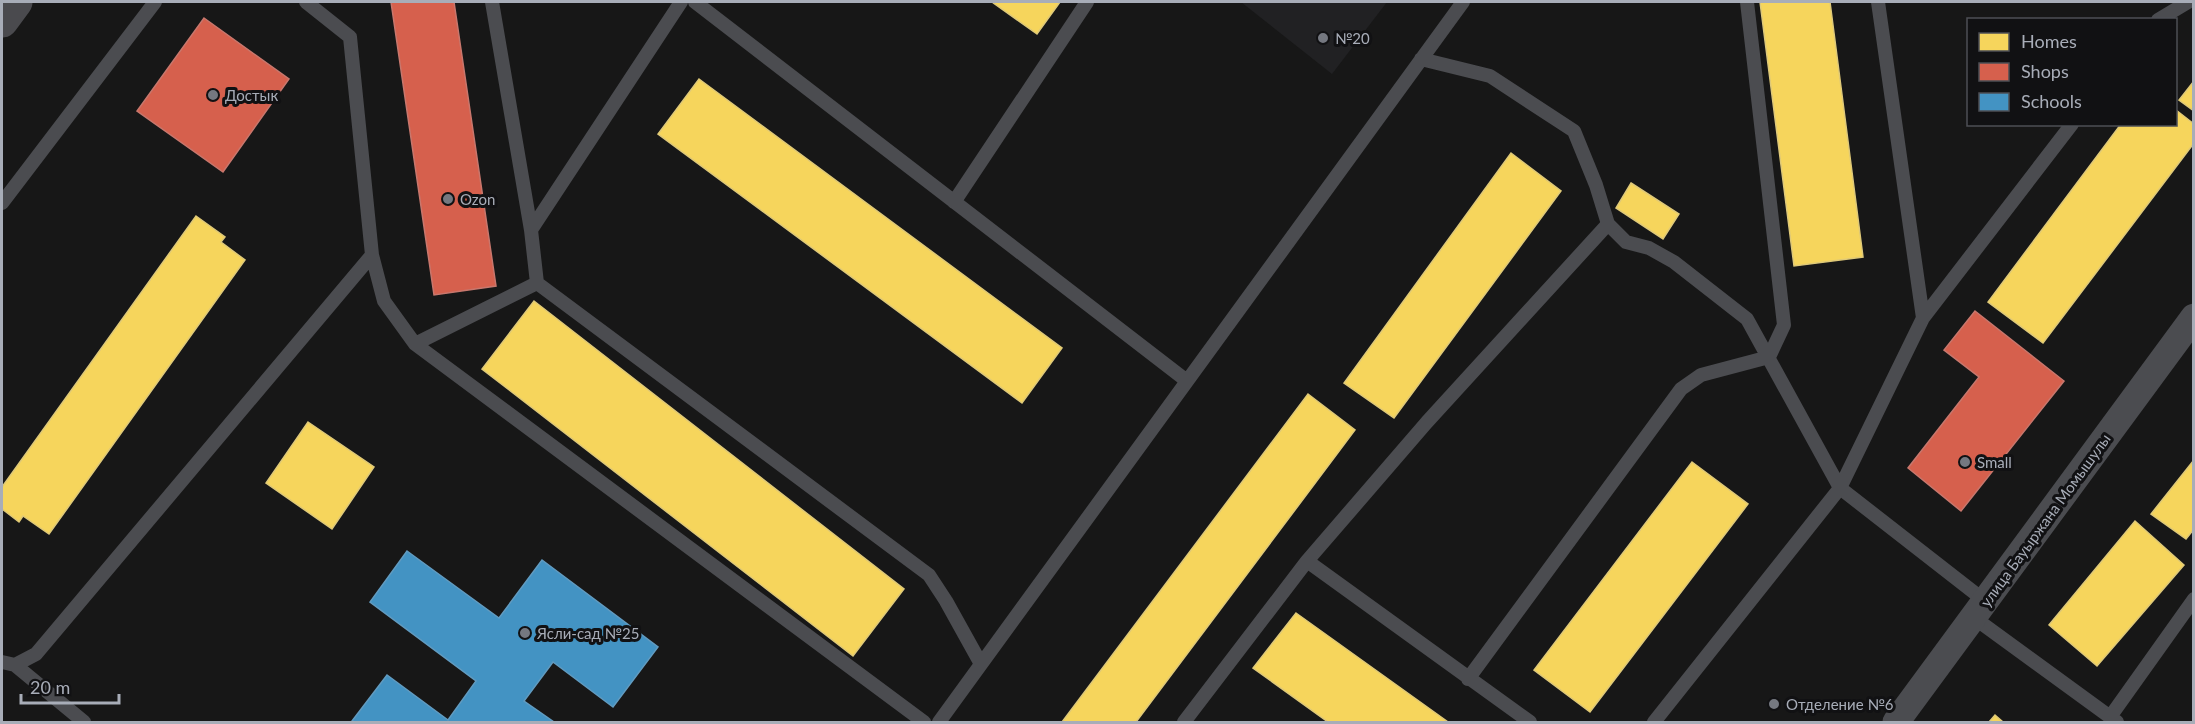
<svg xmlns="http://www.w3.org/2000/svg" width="2195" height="724" font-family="Lato,sans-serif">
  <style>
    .built { fill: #212123 }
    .homes { fill: #f6d55c; stroke: #dfc978; stroke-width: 1.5 }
    .shops { fill: #d6604d; stroke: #c8776d; stroke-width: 1.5 }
    .schools { fill: #4393c3; stroke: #619bc0; stroke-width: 1.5 }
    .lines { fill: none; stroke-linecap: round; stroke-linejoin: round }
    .service { stroke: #4b4c50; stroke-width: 14 }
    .minor { stroke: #4b4c50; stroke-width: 27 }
    .secondary { stroke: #4a4a4e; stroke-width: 33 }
    .poi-dot { fill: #757880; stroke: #111113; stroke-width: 2 }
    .labels { text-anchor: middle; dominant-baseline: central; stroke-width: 6; stroke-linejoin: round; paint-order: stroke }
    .poi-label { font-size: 15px; fill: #a8adb8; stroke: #111113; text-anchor: start }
    .street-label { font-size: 15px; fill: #a8adb8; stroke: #111113 }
  </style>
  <rect width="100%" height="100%" fill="#171717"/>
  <path class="built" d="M1241,2H1387L1332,74Z"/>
  <path class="homes" d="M992,2H1060L1037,34Z
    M1760,2H1830L1863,257L1794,266Z
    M699,79L1062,348L1022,403L658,134Z
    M2194,81V111L2179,100Z
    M2176,110L2194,124V143L2043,343L1988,302L2121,124H2176Z
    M1511,153L1561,191L1394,418L1344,383Z
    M1631,183L1679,214L1663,239L1616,208Z
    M196,216L225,237L221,242L245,260L49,534L23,516L19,522L2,509V487Z
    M534,301L904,589L853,656L482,369Z
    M1308,394L1355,430L1136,722H1062Z
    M308,422L374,467L332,529L266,483Z
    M2194,460V529L2186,539L2151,514Z
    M1692,462L1748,504L1590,712L1534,670Z
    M2135,521L2184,565L2097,666L2049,625Z
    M1296,613L1448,722H1328L1253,668Z
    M1995,715L2003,722H1989Z"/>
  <path class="shops" d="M391,2H454L496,286L434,295Z
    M204,18L289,79L223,172L137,111Z
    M1975,311L2064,381L1961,511L1908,468L1979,377L1944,350Z"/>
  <path class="schools" d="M407,551L499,618L542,560L658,647L613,707L553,662L524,701L554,722H354L352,721L387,675L448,720L476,681L370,602Z"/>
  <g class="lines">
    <path class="service" d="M306,2L350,37L372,255L384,301L415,344L924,722
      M492,2L531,230L537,283L929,575L946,601L981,664
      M695,2L1187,381
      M2158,20L2188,2
      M1421,59L1490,76L1574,131L1596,185L1608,224L1626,242L1649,248L1674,262L1747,319L1840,488L1985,601
      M954,202L1087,2
      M2,203L155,2
      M531,230L681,2
      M1923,318L2072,124
      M415,344L537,283
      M1307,561L1530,722
      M1973,617L2117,722
      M2,662L15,665L36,654L372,255
      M15,665L84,722
      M1468,679L1681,389L1701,375L1769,357L1784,325L1747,2
      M2110,717L2194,599
      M939,722L1463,2
      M1184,722L1307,561L1427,422L1608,224
      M1654,722L1840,488L1923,318L1878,2"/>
    <path class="minor" d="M1896,722L2194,317"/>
    <path class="secondary" d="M2,21L16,2"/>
  </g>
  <g class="poi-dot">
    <circle cx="1323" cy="38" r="6"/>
    <circle cx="213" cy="95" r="6"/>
    <circle cx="448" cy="199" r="6"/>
    <circle cx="1965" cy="462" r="6"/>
    <circle cx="525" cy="633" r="6"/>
    <circle cx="1774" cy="704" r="6"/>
  </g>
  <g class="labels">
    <g class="poi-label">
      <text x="1335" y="38">№20</text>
      <text x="225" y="95">Достык</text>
      <text x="460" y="199">Ozon</text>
      <text x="1977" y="462">Small</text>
      <text x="537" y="633">Ясли-сад №25</text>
      <text x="1786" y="704">Отделение №6</text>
    </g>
    <g class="street-label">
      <text transform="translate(2045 520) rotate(-54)">улица Бауыржана Момышулы</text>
    </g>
  </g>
  <rect width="2195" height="724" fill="none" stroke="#a8adb8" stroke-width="6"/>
  <rect x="1967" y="18" width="210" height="108" fill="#111113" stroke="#4d4f55" stroke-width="1.5"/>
  <rect x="1979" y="33" width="30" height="18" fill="#f6d55c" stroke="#4d4f55" stroke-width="1.5"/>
  <text x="2021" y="48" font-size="18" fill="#a8adb8">Homes</text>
  <rect x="1979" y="63" width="30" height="18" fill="#d6604d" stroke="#4d4f55" stroke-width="1.5"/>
  <text x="2021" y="78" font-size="18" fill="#a8adb8">Shops</text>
  <rect x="1979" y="93" width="30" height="18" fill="#4393c3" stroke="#4d4f55" stroke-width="1.5"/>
  <text x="2021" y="108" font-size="18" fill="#a8adb8">Schools</text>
  <path d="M21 694v9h98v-9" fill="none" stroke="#a8adb8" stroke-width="3"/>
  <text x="30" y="694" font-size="18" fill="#a8adb8" stroke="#111113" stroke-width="4.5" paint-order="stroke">20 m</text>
</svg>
